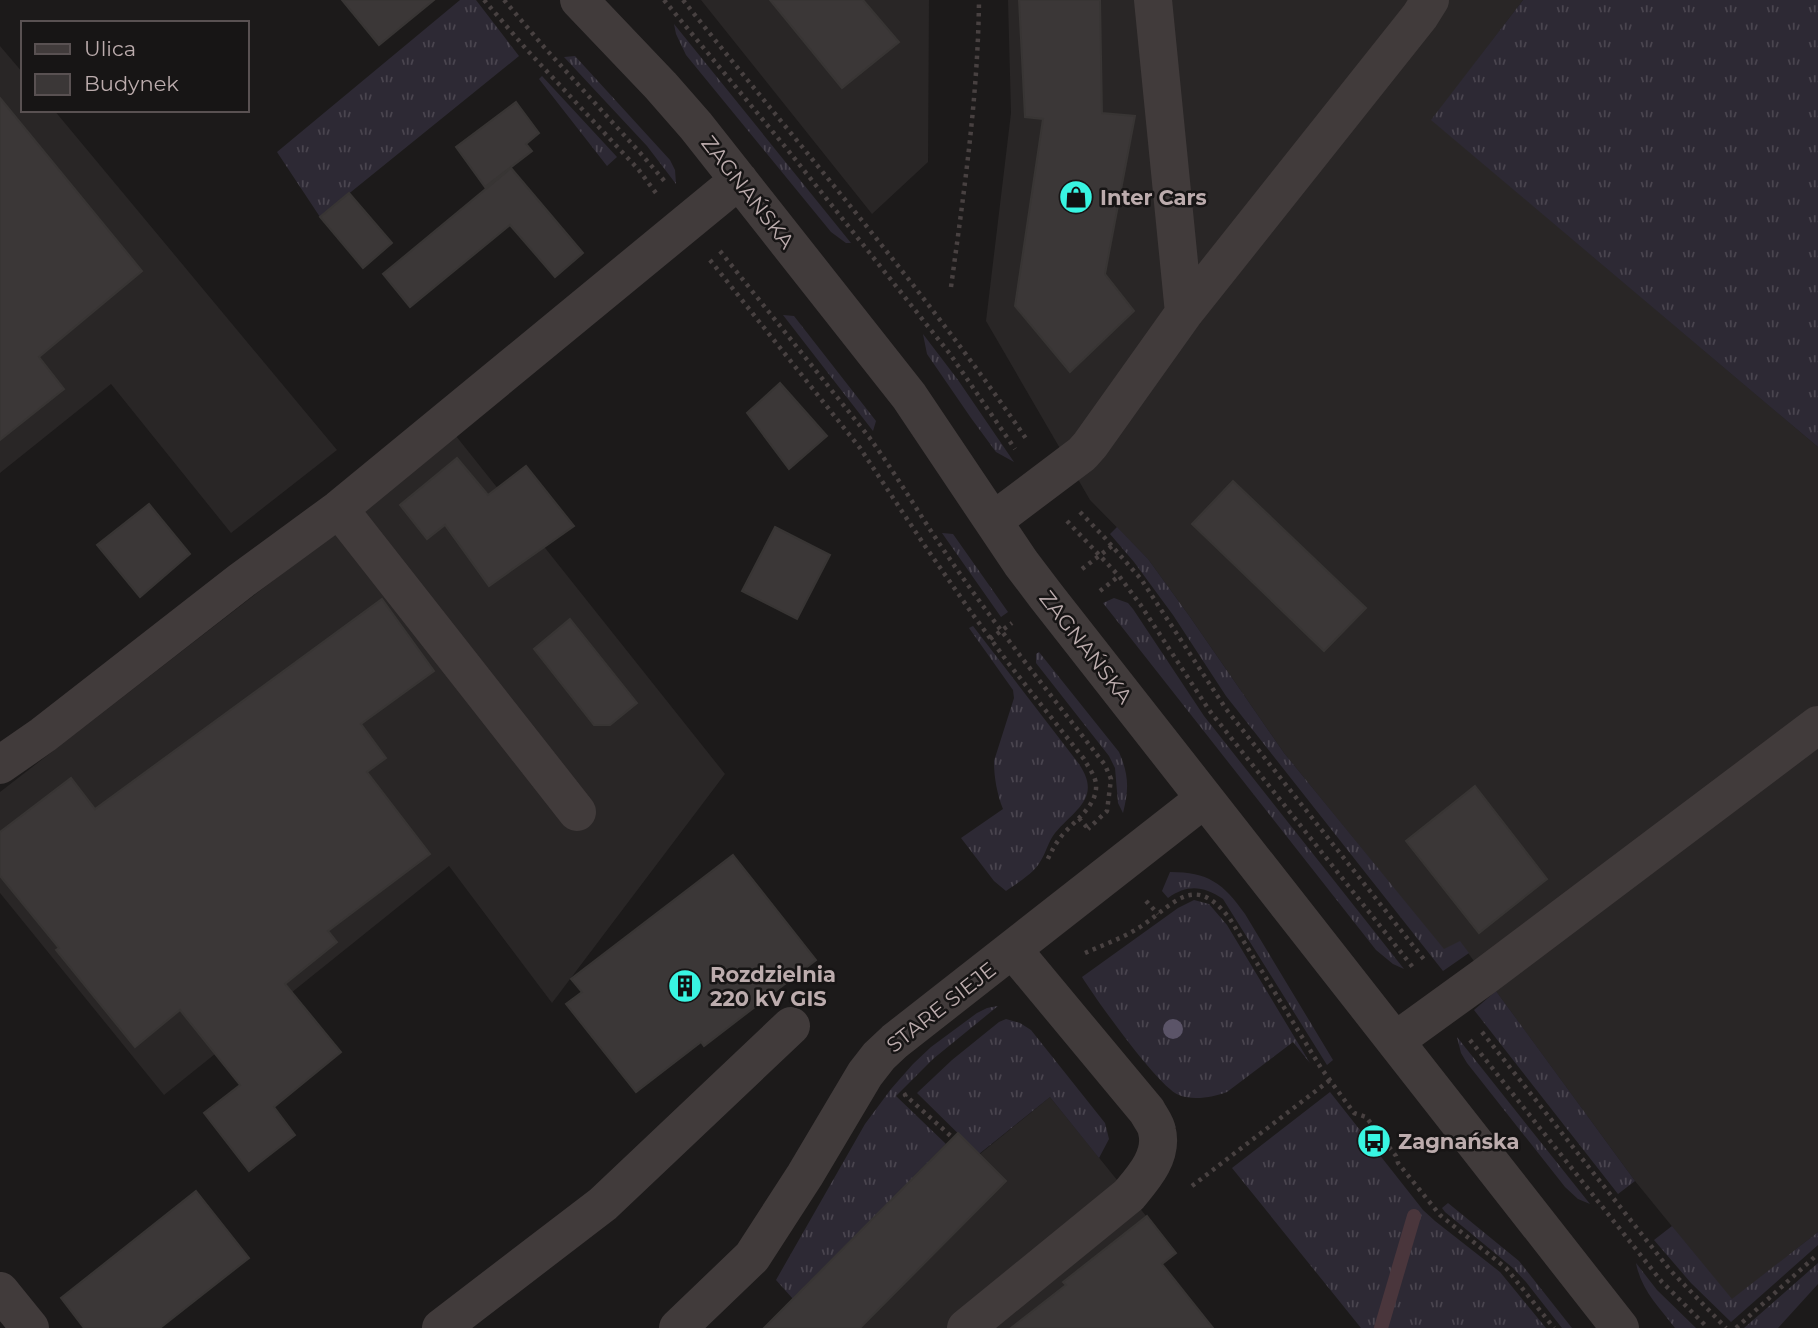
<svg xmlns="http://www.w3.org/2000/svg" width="1818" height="1328" font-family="Montserrat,sans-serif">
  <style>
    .built { fill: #292626 }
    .grass { fill: url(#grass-tufts) }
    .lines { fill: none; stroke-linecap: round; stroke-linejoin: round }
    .stream { stroke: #4a363c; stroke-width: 14 }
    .building { fill: #3b3737; stroke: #383534; stroke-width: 2 }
    .path { stroke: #484141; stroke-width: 4.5; stroke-dasharray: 3.5 5; stroke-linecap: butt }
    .minor { stroke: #413b3b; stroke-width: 38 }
    .tree { fill: #5b5468 }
    .labels { text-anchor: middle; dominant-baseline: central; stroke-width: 5; stroke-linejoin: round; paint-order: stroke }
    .street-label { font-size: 21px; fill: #bcacad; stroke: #171515 }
    .poi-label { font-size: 21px; font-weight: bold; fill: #bcacad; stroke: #171515; text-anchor: start }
  </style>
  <defs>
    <pattern id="grass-tufts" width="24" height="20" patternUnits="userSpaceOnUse" patternTransform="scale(1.75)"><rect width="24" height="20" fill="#2d2934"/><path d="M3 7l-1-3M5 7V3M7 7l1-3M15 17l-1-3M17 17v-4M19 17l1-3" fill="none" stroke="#4a454f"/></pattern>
  </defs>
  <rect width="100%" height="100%" fill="#1c1a1a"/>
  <path class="built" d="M701,0H929L928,162L872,214Z
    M1008,0H1523L1432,120L1818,447V1232L1732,1300L1635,1181L1460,942L1444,950L1284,753L1190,617L1148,559L1090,500L986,321L1011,113Z
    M0,46L23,73V110H54L337,450L231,533L111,384L0,473Z
    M456,436L725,774L552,1003L449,866L164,1095L0,893V792L350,521Z
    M1050,1097L1176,1253L1162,1264L1213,1328H763L958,1133L980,1154Z"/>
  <path class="grass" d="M460,0H476L519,56L320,217L277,152Z
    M1523,0H1818V447L1431,120Z
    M674,24L851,243H846L831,232L686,55L676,34Z
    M575,56L670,160L675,170L676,184L647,146L564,57Z
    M542,76L617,157L607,166L539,79Z
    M783,315L794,316L876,421L873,431Z
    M923,334L958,380L1014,462L996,452L971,418L927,354Z
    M1117,527L1148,559L1190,617L1284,753L1444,949L1460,941L1469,953L1443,971L1226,696L1173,615L1134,562L1110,534Z
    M942,533L953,534L1008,612L1001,617Z
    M1114,598L1128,603L1133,609L1204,716L1404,969L1393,964L1376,950L1103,603Z
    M973,626L1079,764C1102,798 1075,809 1055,833C1048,842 1046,853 1040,862C1033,874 1017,883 1006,891L994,881L961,838L1003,809C997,794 994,777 994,761L1014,698L1013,690L969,628Z
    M1039,652L1119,752C1129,775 1129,789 1123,813L1118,803L1115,768L1109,756L1036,663V654Z
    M1170,872C1208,872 1223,883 1245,914L1333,1060L1327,1065L1223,899C1203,886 1188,884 1168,898L1162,891Z
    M1194,900L1209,904L1227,925L1310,1063L1293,1042L1227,1092C1214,1097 1193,1101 1179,1095C1159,1088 1095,998 1082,977L1178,908Z
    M1496,991L1635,1181L1618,1194L1474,1010Z
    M998,1006L933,1059L896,1096L946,1144L793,1299L776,1280L865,1124L891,1089L913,1064L931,1047L977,1013L987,1008Z
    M1006,1019L1020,1023L1031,1030L1105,1123L1109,1139L1099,1158L1050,1097L979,1154L917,1093L952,1060L999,1022Z
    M1457,1037L1590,1204L1578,1199L1565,1187L1467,1063L1461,1053Z
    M1330,1092L1423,1210L1435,1221L1500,1272L1546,1328H1361L1232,1168Z
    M1448,1203L1519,1261L1572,1328H1562L1526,1282L1513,1268L1445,1212L1442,1208Z
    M1672,1226L1732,1299L1818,1232V1245L1731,1322L1691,1283L1654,1240Z
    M1636,1263L1657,1290L1696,1328H1675C1659,1307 1641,1290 1636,1263Z
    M1818,1263V1284L1778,1328H1744Z"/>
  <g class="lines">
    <path class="stream" d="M1381,1328L1414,1216"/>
  </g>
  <path class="building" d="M342,0H434L379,45Z
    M770,0H863L899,42L842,88Z
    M1019,0H1100L1102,113L1135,116L1105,274L1134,311L1070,372L1015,306L1043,119L1025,117Z
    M0,98L142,271L39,357L64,389L0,440Z
    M516,102L539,133L526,144L532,151L485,187L456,147Z
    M511,168L583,253L555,277L510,225L410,307L383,274Z
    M349,193L392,243L363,268L320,217Z
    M780,383L827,436L789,469L747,413Z
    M457,458L488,495L526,466L574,526L489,586L445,525L427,539L400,505Z
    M1233,481L1366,608L1324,651L1192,524Z
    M149,504L190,554L140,597L97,545Z
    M775,527L830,555L797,619L742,591Z
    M382,599L434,671L361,724L386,758L367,772L430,854L328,931L337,942L285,984L341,1052L274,1107L295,1135L249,1171L204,1113L240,1085L180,1010L135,1047L56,950L59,948L0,876V832L71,778L95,809Z
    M570,619L637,703L610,725H594L534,649Z
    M1475,786L1547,879L1479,933L1406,841Z
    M733,855L816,960L704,1046L701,1042L636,1092L566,1004L582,992L571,979Z
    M958,1133L1006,1181L860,1328H764Z
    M196,1191L249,1258L160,1328H84L61,1298Z
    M1147,1216L1176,1253L1162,1264L1213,1328H1011L1066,1285L1063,1282Z"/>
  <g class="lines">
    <path class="path" d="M484,0L527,50L638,169L656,193
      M504,0L544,47L643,156L667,184
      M664,0L787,149L950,354L1015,449
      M683,0C799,146 922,286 1027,440
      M720,251L869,437C896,474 919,514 945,552C995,626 1051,695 1105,765L1111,779L1107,811L1088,829
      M710,260L860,448L925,546L971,612L1009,664L1084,759C1088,767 1095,775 1096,784C1098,807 1072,822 1060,838C1054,846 1050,854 1046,863
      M951,287C964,192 978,96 979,0
      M1080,512L1104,537L1141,579L1226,709L1426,962
      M1067,521L1119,576L1140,604L1209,710L1415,970
      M1082,569L1112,546
      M1100,591L1119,576
      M990,639L1012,623
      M1079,818L1090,831
      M1146,901L1158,914
      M1085,953C1103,945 1123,938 1140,927C1176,903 1194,872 1230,919L1321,1068L1354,1113L1366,1117L1396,1156L1398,1163L1440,1215L1506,1268L1554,1328
      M1482,1032L1670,1270L1726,1328
      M1470,1040L1662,1282L1708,1328
      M907,1094L905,1095L953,1138
      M1192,1186L1330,1080
      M1736,1328L1818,1254"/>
    <path class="minor" d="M579,0L661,86L696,126L909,396L1021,563L1046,596L1620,1328
      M1153,0L1184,313
      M339,509L577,812
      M993,521L1082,454L1090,445L1184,313L1420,16L1430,0
      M0,765L43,735L242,580L339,509L739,180
      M1395,1041L1485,976L1818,725
      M0,1291L30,1328
      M441,1328L603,1204L791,1026
      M678,1328L752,1257L805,1175L865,1074L879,1056L895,1041L1204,799
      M966,1328L1129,1195C1144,1177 1163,1156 1157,1131C1156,1124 1150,1117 1147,1111L1013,950"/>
  </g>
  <circle class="tree" cx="1173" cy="1029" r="10"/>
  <defs>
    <g id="shop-disc" transform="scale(1.75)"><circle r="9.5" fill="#38f5e2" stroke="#171515"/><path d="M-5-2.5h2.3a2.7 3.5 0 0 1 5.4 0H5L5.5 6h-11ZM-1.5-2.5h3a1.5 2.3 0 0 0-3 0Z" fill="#111"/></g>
    <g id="building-disc" transform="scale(1.75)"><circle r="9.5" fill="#38f5e2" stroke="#171515"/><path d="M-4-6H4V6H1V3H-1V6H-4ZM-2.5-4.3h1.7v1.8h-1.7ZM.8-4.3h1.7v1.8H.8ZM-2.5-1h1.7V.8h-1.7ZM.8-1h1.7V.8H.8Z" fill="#111"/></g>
    <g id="bus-disc" transform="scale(1.75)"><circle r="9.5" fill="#38f5e2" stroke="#171515"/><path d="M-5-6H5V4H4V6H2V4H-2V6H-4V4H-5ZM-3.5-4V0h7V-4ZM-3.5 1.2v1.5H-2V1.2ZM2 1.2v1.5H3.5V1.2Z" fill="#111"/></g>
  </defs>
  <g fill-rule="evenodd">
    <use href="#shop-disc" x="1076" y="197"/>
    <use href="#building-disc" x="685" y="986"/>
    <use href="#bus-disc" x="1374" y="1141"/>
  </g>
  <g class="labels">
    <g class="street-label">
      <text transform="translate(748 192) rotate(52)">ZAGNAŃSKA</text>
      <text transform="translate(1086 647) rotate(52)">ZAGNAŃSKA</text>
      <text transform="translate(941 1007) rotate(-38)">STARE SIEJE</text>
    </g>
    <g class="poi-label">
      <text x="1100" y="197">Inter Cars</text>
      <text x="710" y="974">Rozdzielnia<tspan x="710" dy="24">220 kV GIS</tspan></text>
      <text x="1398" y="1141">Zagnańska</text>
    </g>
  </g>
  <rect x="21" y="21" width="228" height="91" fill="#171515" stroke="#595152" stroke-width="2"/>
  <rect x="35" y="44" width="35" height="10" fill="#413b3b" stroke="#595152" stroke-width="2"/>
  <text x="84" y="56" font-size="21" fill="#bcacad">Ulica</text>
  <rect x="35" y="74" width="35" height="21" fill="#3b3737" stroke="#595152" stroke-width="2"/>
  <text x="84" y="91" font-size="21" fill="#bcacad">Budynek</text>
</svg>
